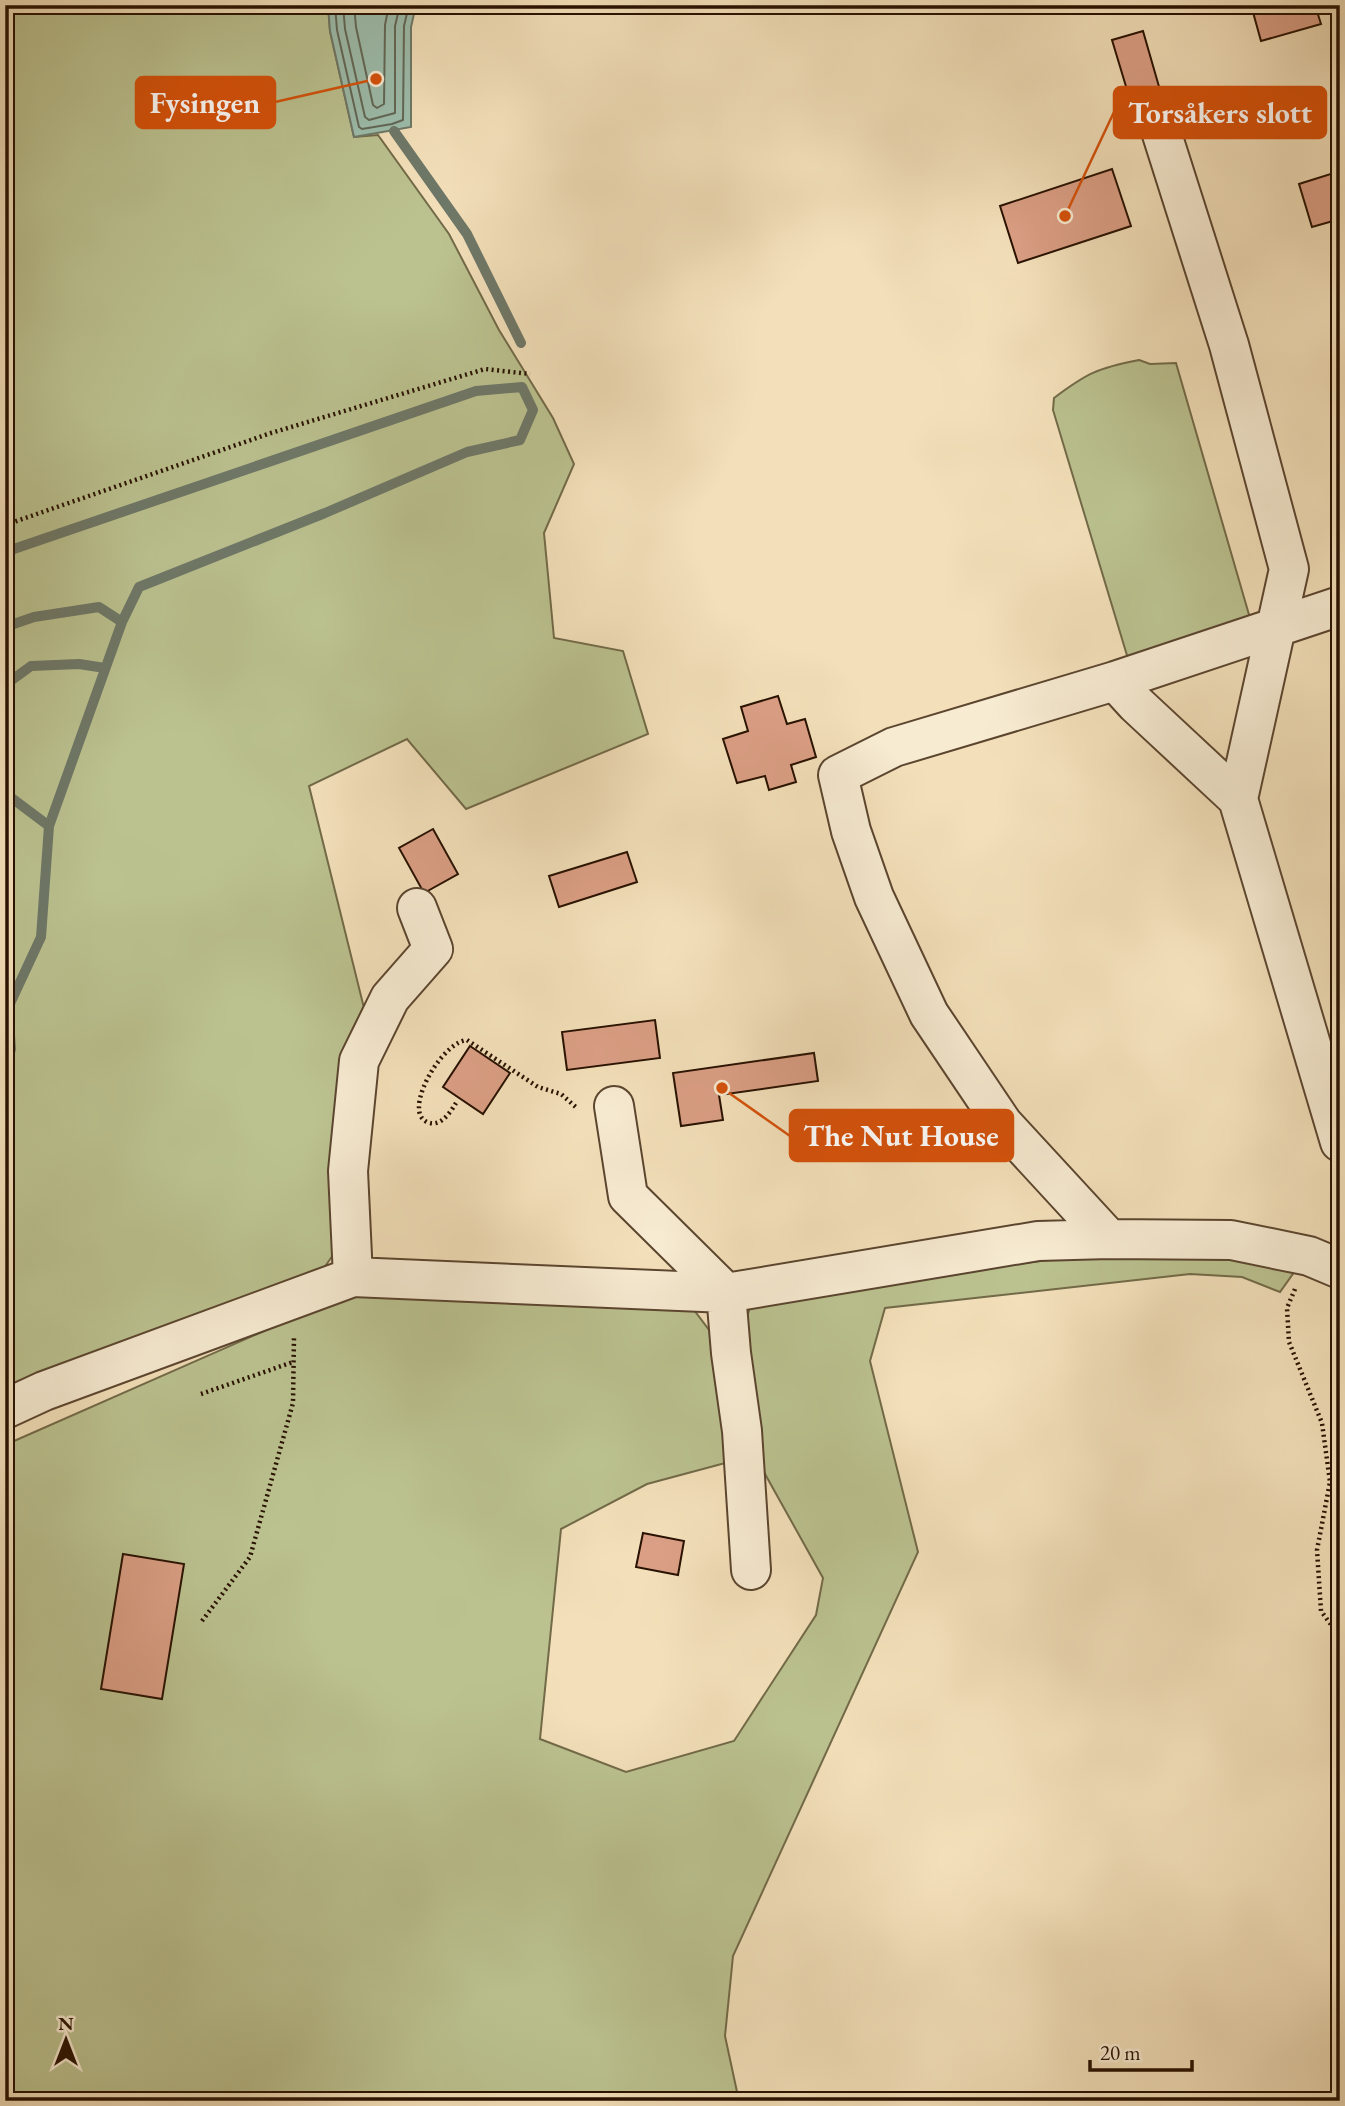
<svg xmlns="http://www.w3.org/2000/svg" width="1345" height="2106" font-family="'EB Garamond',serif">
  <style>
    .green { fill: #bbc290; stroke: #726a48; stroke-width: 2 }
    .water { fill: #9cbdac; stroke: #6e7868; stroke-width: 2 }
    .lines { fill: none; stroke-linecap: round; stroke-linejoin: round }
    .shore { stroke: #626756; stroke-width: 2 }
    .stream { stroke: #6e7868; stroke-width: 10 }
    .building { fill: #db9f85; stroke: #281101; stroke-width: 2 }
    .minor-casing { stroke: #5b452f; stroke-width: 42 }
    .path { stroke: #281101; stroke-width: 4.5; stroke-dasharray: 2 3.5; stroke-linecap: butt }
    .minor { stroke: #f7ebd2; stroke-width: 38 }
    .leader { fill: none; stroke: #d5520b; stroke-width: 2.5 }
    .callout-dot { fill: #d5520b; stroke: #f7ebd2; stroke-width: 2.5 }
    .callout { fill: #d5520b; stroke: #d5520b; stroke-width: 2.5 }
    .callout-label { font-size: 30px; text-anchor: middle; font-weight: bold; fill: #fff }
  </style>
  <rect width="100%" height="100%" fill="#f3e0ba"/>
  <filter id="stains"><feTurbulence type="fractalNoise" baseFrequency=".00286" numOctaves="4"/><feColorMatrix values="0 0 0 0 .2 0 0 0 0 .09 0 0 0 0 .02 0 0 0 .5 -.17"/></filter>
  <radialGradient id="worn" r=".72"><stop offset=".6" stop-color="#630" stop-opacity="0"/><stop offset="1" stop-color="#630" stop-opacity=".3"/></radialGradient>
  <path class="green" d="M5,5H328L330,31L354,137L378,135L449,234L499,330L553,418L574,464L544,533L554,638L623,651L648,734L466,809L407,739L309,786L365,1012L335,1252L322,1271L5,1394Z
    M1139,360L1150,364L1176,363L1252,625L1129,662L1053,410L1054,398C1087,373 1098,368 1139,360Z
    M1189,1252L1300,1264L1280,1292L1242,1277L1190,1274L885,1308L870,1361L918,1552L733,1956L725,2036L739,2101H5V1445L348,1294L694,1310L712,1334L729,1462L647,1484L561,1529L540,1739L626,1772L734,1741L816,1615L823,1578L760,1465L743,1331L750,1307C869,1287 988,1264 1109,1254C1136,1252 1163,1252 1189,1252Z"/>
  <path class="water" d="M328,5H416L411,27V127L354,137L330,31Z"/>
  <g class="lines">
    <path class="shore" d="M335,5L337,30L359,127L362,129L392,124L403,120L404,26L409,5
      M343,5L345,29L365,117L369,120L395,113V26L400,5
      M354,5L356,27L373,105L377,108L384,104L385,25L389,5"/>
    <path class="stream" d="M394,131L467,234L521,343
      M5,552L476,391L522,387L533,410L520,440L467,452L325,513L139,587L122,622L49,826L41,937L8,1008L11,1049L5,1070
      M5,627L34,617L99,607L122,622
      M5,685L31,666L79,664L105,668
      M5,793L49,826"/>
  </g>
  <path class="building" d="M1251,5H1315L1321,24L1261,41Z
    M1143,31L1164,104L1134,113L1112,40Z
    M1112,169L1131,226L1018,263L1000,206Z
    M1340,171V219L1312,227L1299,184Z
    M778,696L787,724L805,719L816,757L791,765L796,782L769,790L765,776L737,783L723,739L748,731L741,707Z
    M433,829L458,874L424,893L399,848Z
    M627,852L637,882L559,907L549,876Z
    M655,1020L660,1058L567,1070L562,1032Z
    M470,1046L510,1073L483,1114L443,1087Z
    M814,1053L818,1081L719,1095L723,1120L681,1126L673,1073Z
    M643,1533L684,1541L678,1575L636,1567Z
    M123,1554L184,1564L162,1699L101,1689Z"/>
  <g class="lines">
    <g class="minor-casing">
      <path id="minor" d="M1160,128L1229,345L1289,569L1238,799L1340,1142
        M1115,681L1136,704L1238,799
        M614,1106L628,1196L726,1293L1038,1241L1109,1239L1231,1240L1309,1256L1340,1269
        M1109,1239L1003,1124L929,1014L874,897L851,831L838,775L894,747L1115,681L1340,606
        M353,1277L348,1171L359,1061L390,998L433,949L417,908
        M5,1409L44,1391L353,1277L726,1293L731,1353L742,1431L751,1570"/>
    </g>
    <path class="path" d="M5,525L271,433L485,369L530,374
      M456,1103C450,1113 440,1128 427,1122C421,1119 419,1114 419,1108C418,1086 446,1042 467,1040L538,1087L561,1094L578,1109
      M1295,1289L1287,1308L1289,1342L1322,1423L1330,1482L1317,1550L1321,1611L1340,1637
      M201,1394L293,1362
      M202,1621L250,1557L293,1403L294,1336"/>
    <use href="#minor" class="minor"/>
  </g>
  <path class="leader" d="M376 79L275 102M1065 216L1114 112M722 1088L790 1136"/>
  <g class="callout-dot">
    <circle cx="376" cy="79" r="7"/>
    <circle cx="1065" cy="216" r="7"/>
    <circle cx="722" cy="1088" r="7"/>
  </g>
  <g class="callout">
    <rect x="136" y="77" width="139" height="51" rx="7"/>
    <rect x="1114" y="87" width="212" height="51" rx="7"/>
    <rect x="790" y="1110" width="223" height="51" rx="7"/>
  </g>
  <g class="callout-label">
    <text x="205" y="113">Fysingen</text>
    <text x="1220" y="123">Torsåkers slott</text>
    <text x="901" y="1146">The Nut House</text>
  </g>
  <rect width="1345" height="2106" fill="none" stroke="#f3e0ba" stroke-width="28"/>
  <rect x="7" y="7" width="1331" height="2092" fill="none" stroke="#281101" stroke-width="3.5"/>
  <rect x="14" y="14" width="1317" height="2078" fill="none" stroke="#281101" stroke-width="2"/>
  <g transform="translate(66 2040)" stroke="#f7ebd2" stroke-width="5" paint-order="stroke">
  <path d="M0-5L12 26L0 18L-12 26Z" fill="#281101"/>
  <text y="-10" font-size="19" font-weight="bold" text-anchor="middle" fill="#281101">N</text>
  </g>
  <path d="M1090 2060v10h102v-10" fill="none" stroke="#281101" stroke-width="3.5"/>
  <text x="1100" y="2060" font-size="21" fill="#281101" stroke="#f7ebd2" stroke-width="5" paint-order="stroke">20 m</text>
  <rect width="100%" height="100%" filter="url(#stains)"/>
  <rect width="100%" height="100%" fill="url(#worn)"/>
</svg>
